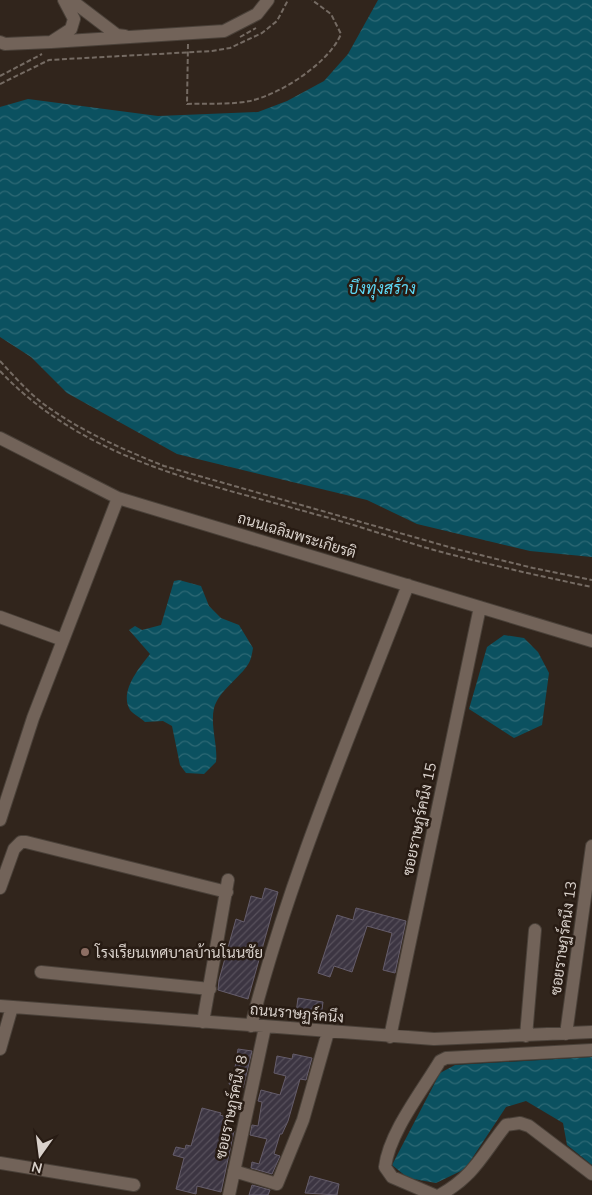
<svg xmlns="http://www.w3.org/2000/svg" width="592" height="1195" font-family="Mulish,Sarabun,sans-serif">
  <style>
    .water { fill: url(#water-waves) }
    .building { fill: url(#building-hatch); stroke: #655d6b }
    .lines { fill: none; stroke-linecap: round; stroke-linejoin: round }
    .minor-casing { stroke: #4a4139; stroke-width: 14 }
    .path { stroke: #756b63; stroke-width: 2; stroke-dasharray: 5 2.5; stroke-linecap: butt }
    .minor { stroke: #726359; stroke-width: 12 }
    .education-dot { fill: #8d6e63; stroke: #271b13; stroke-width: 2 }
    .labels { text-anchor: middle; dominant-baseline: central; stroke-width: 5; stroke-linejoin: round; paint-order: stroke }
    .street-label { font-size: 15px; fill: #d9d1cb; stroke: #271b13 }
    .poi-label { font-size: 15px; fill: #d9d1cb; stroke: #271b13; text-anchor: start }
    .water-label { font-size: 16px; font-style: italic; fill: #5dd6f3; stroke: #271b13 }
  </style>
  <defs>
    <pattern id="water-waves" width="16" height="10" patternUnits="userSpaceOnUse" patternTransform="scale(1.25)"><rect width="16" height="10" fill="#0b5160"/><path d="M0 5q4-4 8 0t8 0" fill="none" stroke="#2e6975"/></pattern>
    <pattern id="building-hatch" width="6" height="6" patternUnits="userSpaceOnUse" patternTransform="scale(1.25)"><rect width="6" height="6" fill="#3c3542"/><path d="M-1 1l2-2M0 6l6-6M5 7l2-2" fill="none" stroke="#58515c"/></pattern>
  </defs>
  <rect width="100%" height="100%" fill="#31251c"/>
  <path class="water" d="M378,0H592V557L530,551L417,524L367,500L177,454L67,393L31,357L0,337V107L28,99L158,116L258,112L287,101L324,81L348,54Z
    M179,580L201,586L209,606L221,618L239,625L253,648C252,654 251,661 247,666C237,680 219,691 214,708C210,726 218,745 216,762L204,774L186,773L180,765L172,726L163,721L145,722C141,718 133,714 130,710C119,692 139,668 150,654L129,630L135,626L142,630L161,625L174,581Z
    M504,635L524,638L538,652L549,673L542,725L514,738L469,709L487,647Z
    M592,1057V1165L567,1145L563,1123L526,1101L506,1107L465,1169L436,1183L408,1178L392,1165L440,1073L455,1065Z"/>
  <path class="building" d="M265,888L278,892L248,999L218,990L219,980L236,919L244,922L251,896L262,899Z
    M356,908L406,921L395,973L383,970L392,933L367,926L352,972L334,966L330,977L318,973L337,915L353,920Z
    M298,998L323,1002L321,1017L296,1013Z
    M238,1049L252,1051L243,1088L229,1084L232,1073L234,1074Z
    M293,1054L312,1058L306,1080L300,1079L288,1121L282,1134H280L274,1154L280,1156L272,1174L251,1168L252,1162L259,1164L267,1139L250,1135L252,1125L258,1126L262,1102L258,1101L261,1090L280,1095L286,1076L274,1073L277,1056L292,1059Z
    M202,1108L221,1113L220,1115L226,1117L223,1128L234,1131L221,1192L197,1186L196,1194L176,1189L184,1158L173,1155L176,1147L185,1149L186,1145L191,1146Z
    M310,1176L339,1184L337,1195L305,1193Z
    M252,1185L270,1190L268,1195H249Z"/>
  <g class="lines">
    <g class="minor-casing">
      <path id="minor" d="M71,0L117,35L125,36
        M0,42L5,44L51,42L71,29L74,19L64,0
        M51,42L224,31L257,14L268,0
        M0,438L118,498L592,641
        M0,617L63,640
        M0,820L33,718L118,498
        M0,888L14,849L21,842H26L227,892
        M41,972L210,989
        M0,1006L434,1039L592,1032
        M203,1022L228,880
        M251,1026C290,874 352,731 408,585
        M566,1034L592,846
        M526,1036L535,930
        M390,1037L480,607
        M0,1049L12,1007
        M0,1163L134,1185
        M234,1171L277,1184L303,1120L328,1032
        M229,1195L265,1027
        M434,1195L392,1177L385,1167C389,1133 422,1091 440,1061L446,1058L592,1050
        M440,1195C475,1175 482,1155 506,1125L520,1123L529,1126L592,1174"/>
    </g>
    <path class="path" d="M240,37L256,28
      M188,44L187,104C208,103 230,105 250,101C281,94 329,63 341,34L331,14L312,0
      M0,76L42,54
      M0,84L49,60L212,51L230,48L262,33L277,21L288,0
      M0,361C13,375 26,390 41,402C78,430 122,449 164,466L456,549L533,568L592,580
      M0,371C85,461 205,483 318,515C357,525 395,539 434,550C486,564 539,576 592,587"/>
    <use href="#minor" class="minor"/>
  </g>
  <circle class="education-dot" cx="85" cy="952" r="5"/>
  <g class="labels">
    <g class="street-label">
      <text transform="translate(297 535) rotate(17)">ถนนเฉลิมพระเกียรติ</text>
      <text transform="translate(419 819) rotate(-78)">ซอยราษฏร์คนึง 15</text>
      <text transform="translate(563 938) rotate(-82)">ซอยราษฏร์คนึง 13</text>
      <text transform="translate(297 1013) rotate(5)">ถนนราษฏร์คนึง</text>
      <text transform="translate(231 1107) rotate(-78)">ซอยราษฏร์คนึง 8</text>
    </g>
    <g class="poi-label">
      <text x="95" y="952">โรงเรียนเทศบาลบ้านโนนชัย</text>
    </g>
    <g class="water-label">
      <text x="382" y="288">บึงทุ่งสร้าง</text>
    </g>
  </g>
  <g transform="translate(40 1155) rotate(194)" stroke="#271b13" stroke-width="4" paint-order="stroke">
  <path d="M0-4L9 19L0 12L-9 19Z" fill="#d9d1cb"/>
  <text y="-8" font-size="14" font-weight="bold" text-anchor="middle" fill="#d9d1cb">N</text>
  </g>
</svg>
